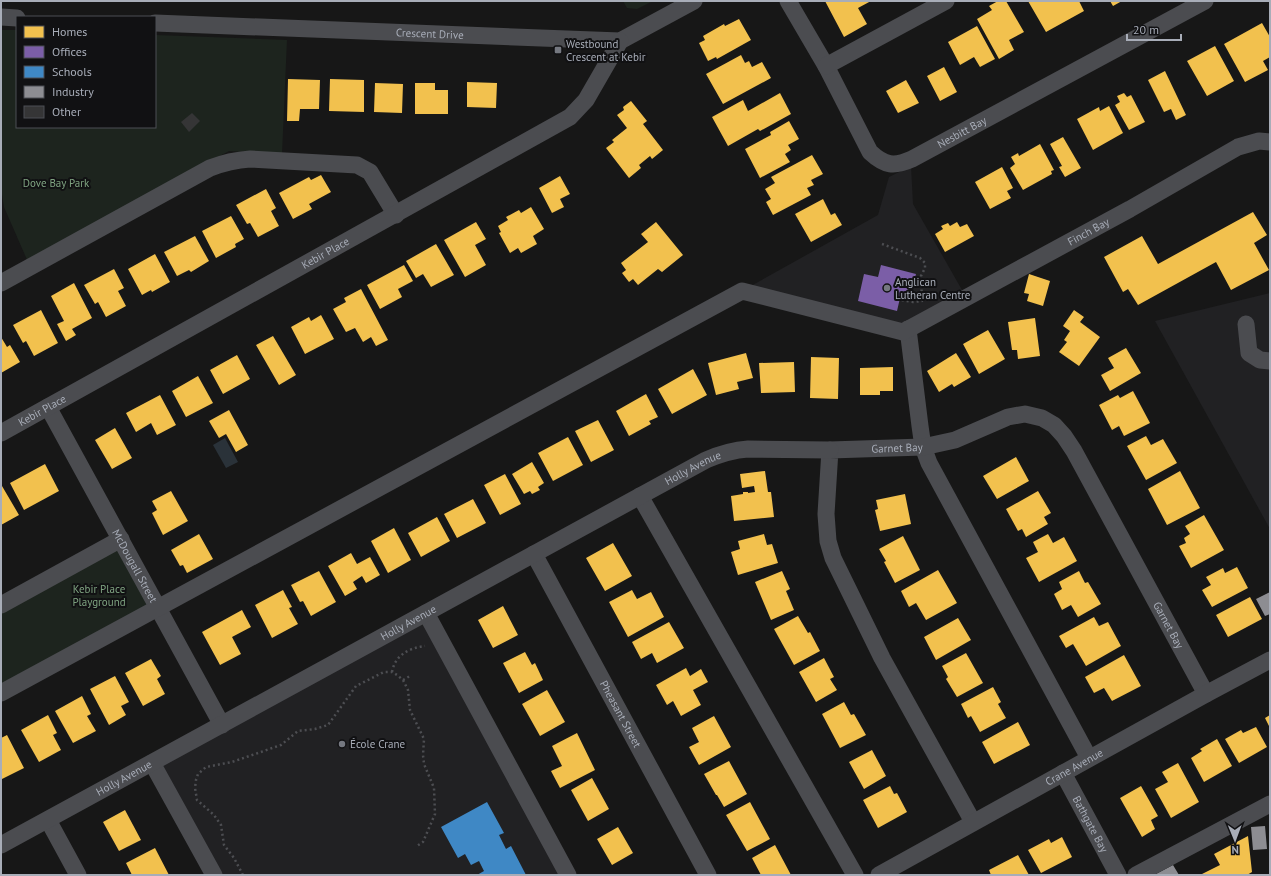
<svg xmlns="http://www.w3.org/2000/svg" width="1271" height="876" font-family="'PT Sans',sans-serif">
  <style>
    .built { fill: #212123 }
    .green { fill: #1d241e }
    .water { fill: #2a3239 }
    .homes { fill: #f2c14e }
    .offices { fill: #7b5ea7 }
    .schools { fill: #3f88c5 }
    .industry { fill: #8d8d92 }
    .building { fill: #353536 }
    .lines { fill: none; stroke-linecap: round; stroke-linejoin: round }
    .path { stroke: #4d4e52; stroke-width: 2.5; stroke-dasharray: 2 3; stroke-linecap: butt }
    .minor { stroke: #4b4c50; stroke-width: 17 }
    .poi-dot { fill: #757880; stroke: #111113; stroke-width: 1.5 }
    .labels { text-anchor: middle; dominant-baseline: central; stroke-width: 4; stroke-linejoin: round; paint-order: stroke }
    .street-label { font-size: 11px; fill: #a8adb8; stroke: #111113 }
    .poi-label { font-size: 11px; fill: #a8adb8; stroke: #111113; text-anchor: start }
    .park-label { font-size: 11px; fill: #7fa381; stroke: #111113 }
  </style>
  <rect width="100%" height="100%" fill="#171717"/>
  <path class="built" d="M911,166L913,204L966,297L908,329L742,291L878,215L889,177Z
    M1270,293V529L1155,321Z
    M426,613L568,875H214L152,763Z"/>
  <path class="green" d="M623,1H653L637,9L627,8Z
    M1,30H17V127H155V35L287,40L282,154L229,151L117,211L28,262L4,207L1,188Z
    M121,539L158,608L1,690V605Z"/>
  <path class="water" d="M225,438L238,462L226,468L213,445Z"/>
  <path class="homes" d="M825,1H871L858,8L867,24L844,37Z
    M998,1H1006L1024,32L1009,40L1014,50L999,59L977,19L992,10L989,6Z
    M1028,1H1079L1084,11L1046,32Z
    M1110,1H1122L1113,6Z
    M739,19L751,40L717,59L716,57L708,61L699,43L705,40L703,36L724,24L725,26Z
    M1262,23L1270,37V57L1263,61L1268,70L1245,82L1224,44Z
    M977,26L995,59L980,67L974,57L960,65L948,42Z
    M1215,46L1234,81L1207,96L1187,61Z
    M741,55L745,63L749,61L752,67L762,62L771,78L723,104L706,74Z
    M944,67L957,92L940,101L927,76Z
    M1165,71L1186,115L1176,120L1171,109L1164,112L1148,80Z
    M288,79L320,80L319,109H300L299,121H287Z
    M330,79L364,80V112L329,111Z
    M906,80L919,103L898,113L886,91Z
    M467,82L497,83L496,108L467,107Z
    M375,83L403,84L402,113L374,112Z
    M415,83H435V90H448V114H415Z
    M780,93L791,114L760,131L758,129L728,146L712,117L743,100L748,111Z
    M1124,93L1127,97L1131,95L1145,122L1129,130L1115,105L1120,102L1117,96Z
    M631,101L647,121L643,124L663,150L652,159L650,156L639,165L641,168L629,178L606,148L614,142L612,140L627,128L617,115L624,110L623,107Z
    M1109,106L1123,133L1093,150L1077,119L1099,107L1100,111Z
    M789,121L799,139L788,145L791,150L785,154L790,162L760,178L745,149L771,135L770,132Z
    M1063,137L1081,168L1065,177L1059,167L1062,166L1050,144Z
    M1040,144L1054,170L1051,171L1052,174L1023,190L1010,168L1015,164L1011,157L1018,153L1019,156Z
    M812,155L823,174L811,180L814,185L807,188L811,195L773,215L766,202L771,199L765,189L775,183L771,177Z
    M1002,167L1013,188L1007,191L1011,198L990,209L975,182Z
    M321,175L331,192L309,204L312,209L293,219L279,193L309,177L311,180Z
    M560,176L570,194L560,199L564,207L552,213L539,188Z
    M266,189L276,208L271,211L279,226L258,237L250,223L247,224L236,205Z
    M823,199L831,215L835,213L842,225L811,242L795,214Z
    M531,207L544,229L533,236L537,244L521,253L518,248L510,253L499,233L501,232L498,226L508,220L506,217L519,210L521,213Z
    M1253,212L1267,235L1254,243L1269,270L1231,290L1216,262L1138,305L1128,289L1123,292L1104,257L1142,236L1158,264Z
    M231,216L244,239L235,244L236,247L216,258L202,231Z
    M476,222L486,239L475,245L486,265L465,277L444,240Z
    M656,222L683,255L662,272L658,269L638,285L633,279L629,282L622,273L626,270L621,263L648,242L641,234Z
    M957,222L960,227L967,224L974,236L945,252L935,234L943,229L941,226L948,223L950,226Z
    M195,236L209,261L191,272L189,270L177,276L164,252Z
    M436,244L454,275L431,287L423,274L416,278L406,261Z
    M155,254L170,282L152,292L151,290L142,295L128,269Z
    M404,265L413,281L398,289L402,297L380,309L367,285Z
    M114,269L124,288L118,291L126,306L106,317L98,302L95,304L84,285Z
    M1029,274L1050,281L1043,306L1027,301L1029,294L1024,293Z
    M74,283L92,318L72,329L76,335L66,341L57,324L64,321L51,296Z
    M361,289L388,340L376,346L371,337L363,342L355,328L346,332L333,309L346,302L344,298Z
    M41,310L58,343L34,356L26,341L23,343L13,325Z
    M1074,310L1084,317L1080,322L1100,337L1079,366L1059,352L1067,342L1064,340L1070,331L1063,326Z
    M321,315L334,339L305,354L291,327L309,317L311,321Z
    M1035,318L1040,356L1018,359L1017,350H1012L1008,322Z
    M988,330L1005,359L979,374L963,344Z
    M273,336L296,375L279,385L256,345Z
    M1,337L7,347L10,345L20,362L1,373Z
    M1126,348L1141,373L1110,391L1101,375L1114,368L1108,358Z
    M746,353L753,378L737,382L739,389L716,395L708,363Z
    M956,353L971,377L954,387L952,384L939,392L927,371Z
    M237,355L250,379L223,394L210,370Z
    M811,357L839,358L838,399L810,398Z
    M794,362L795,392L761,393L759,363Z
    M893,367V391H880V395H860V368Z
    M693,369L707,395L672,414L658,389Z
    M198,376L213,403L186,417L172,391Z
    M1133,391L1150,423L1124,436L1119,426L1112,430L1099,405L1118,395L1120,398Z
    M646,394L658,417L649,421L651,424L629,436L616,411Z
    M160,395L176,425L157,435L151,423L136,432L126,413Z
    M229,410L248,445L236,452L226,434L219,438L209,421Z
    M598,420L614,450L591,462L575,431Z
    M115,428L132,458L112,469L95,440Z
    M1146,436L1151,445L1163,439L1177,463L1146,480L1127,446Z
    M568,437L583,465L553,481L538,453Z
    M1016,457L1029,481L997,499L983,476Z
    M532,462L544,483L538,487L540,490L532,494L530,491L524,494L512,474Z
    M45,464L59,491L24,510L10,483Z
    M765,471L768,492H771L774,517L734,521L731,496L743,494V492H748V493L755,492L754,486L742,488L740,474Z
    M1180,471L1200,508L1167,525L1148,489Z
    M505,474L521,504L500,515L484,485Z
    M2,486L19,515L1,525V487Z
    M171,491L188,521L163,535L152,513L157,510L152,501Z
    M1038,491L1051,513L1044,517L1048,524L1026,537L1022,529L1018,531L1006,509Z
    M905,494L911,524L880,531L875,510L878,509L876,500Z
    M473,499L486,523L457,538L444,514Z
    M1204,515L1224,550L1191,568L1179,546L1186,543L1184,538L1190,534L1185,526Z
    M437,517L450,541L421,557L408,533Z
    M394,528L411,560L388,573L371,541Z
    M199,534L213,559L187,573L183,565L180,566L171,550Z
    M764,534L767,545L772,544L778,563L738,575L731,552L740,549L738,541Z
    M1048,534L1053,543L1064,537L1077,561L1039,582L1026,558L1038,552L1033,542Z
    M903,536L920,570L895,583L884,562L886,561L879,549Z
    M613,543L632,576L605,591L586,558Z
    M351,553L357,564L370,557L380,575L366,583L362,576L353,582L357,589L345,596L328,566Z
    M1237,567L1248,588L1212,607L1202,590L1211,585L1206,577L1223,568L1225,573Z
    M938,570L957,603L926,620L916,603L909,607L901,591Z
    M319,571L336,602L311,616L303,601L300,602L291,585Z
    M782,571L790,589L786,591L794,610L771,620L755,582Z
    M1079,571L1085,583L1088,582L1101,604L1078,617L1071,605L1062,610L1054,594L1062,589L1059,582Z
    M283,590L292,607L289,608L298,624L272,638L255,605Z
    M632,590L637,599L651,592L664,617L628,637L609,602Z
    M1250,597L1262,619L1228,637L1216,615Z
    M503,606L518,635L493,648L478,620Z
    M242,610L251,627L232,637L241,654L220,665L202,632Z
    M798,616L808,633L810,632L820,651L794,665L774,629Z
    M1094,617L1099,626L1108,622L1121,646L1086,666L1073,644L1066,648L1059,636Z
    M958,618L971,640L936,660L924,637Z
    M669,622L684,648L657,663L652,653L641,659L632,642Z
    M525,652L532,665L535,663L543,680L519,693L503,663Z
    M966,653L983,683L957,697L946,679L948,677L942,666Z
    M1124,655L1141,686L1112,701L1104,688L1094,693L1085,677Z
    M824,658L834,677L830,679L837,690L816,702L799,672Z
    M151,659L161,676L157,679L165,694L143,706L125,673Z
    M686,668L690,676L701,669L708,682L693,690L701,705L681,716L673,701L667,705L656,685Z
    M115,676L129,702L121,706L126,715L109,725L90,689Z
    M993,687L1001,702L998,704L1006,718L980,732L971,716L968,718L961,704Z
    M547,690L565,722L540,736L522,704Z
    M82,696L91,714L87,716L96,731L73,743L55,711Z
    M844,702L851,715L854,714L866,735L840,748L822,714Z
    M48,715L57,733L53,735L61,750L39,762L21,730Z
    M1270,715V728L1265,718Z
    M714,716L731,747L699,765L689,747L699,742L692,728Z
    M1018,722L1030,745L994,764L982,742Z
    M1256,727L1267,747L1239,763L1225,739L1241,730L1243,733Z
    M577,733L595,770L560,788L551,771L562,766L552,746Z
    M7,735L24,768L2,779L1,738Z
    M1217,739L1232,766L1204,782L1191,758L1202,751L1200,749Z
    M872,750L886,776L864,789L849,762Z
    M729,761L747,794L724,807L717,795H716L704,774Z
    M1178,763L1199,802L1171,818L1155,789L1168,782L1162,772Z
    M592,778L609,809L588,821L571,790Z
    M890,786L894,794L897,793L907,812L878,828L863,800Z
    M1141,786L1158,816L1151,820L1155,829L1142,837L1120,798Z
    M750,802L770,839L747,851L726,815Z
    M125,810L141,840L119,851L103,822Z
    M618,827L633,853L612,865L597,839Z
    M1248,836L1252,872L1247,875H1200L1220,865L1214,854Z
    M1062,837L1072,857L1041,873L1028,850L1049,839L1051,843Z
    M775,845L791,875H761L752,858Z
    M155,848L169,875H132L126,863Z
    M1018,855L1029,875H991L989,870Z"/>
  <path class="offices" d="M881,265L916,274L909,300L900,298L897,311L858,301L864,274L878,277Z"/>
  <path class="schools" d="M487,802L504,833L499,835L506,849L511,846L526,875H477L484,871L479,861L471,865L465,854L458,858L441,827Z"/>
  <path class="industry" d="M1270,592V614L1265,616L1256,599Z
    M1265,826L1267,849L1253,850L1251,827Z
    M1173,865L1179,875H1156V874Z"/>
  <path class="building" d="M192,113L200,121L189,132L181,122Z"/>
  <g class="lines">
    <path class="path" d="M882,244L920,258L925,263V268L921,276L922,301L913,302L901,300
      M392,672C395,655 409,648 425,646
      M403,680L410,676
      M243,875L234,858L224,845L221,825L214,815L197,800L195,788L196,780L198,774L206,767L232,762L281,745L298,731L315,729L328,725L356,686L384,672H392L397,675L403,680L408,690L410,710L424,739L423,755L424,764L434,788L435,814L423,842L417,846"/>
    <g class="minor">
      <path id="s1" d="M788,1L826,66L870,152C885,166 894,167 912,159L1205,1"/>
      <path d="M1,17L17,18"/>
      <path id="s2" d="M155,23L620,41L694,1"/>
      <path d="M826,66L946,1"/>
      <path d="M1,283L210,168C223,163 235,160 250,159L357,165L370,172L396,215"/>
      <path d="M1246,324L1249,353L1260,360L1270,361"/>
      <path d="M908,329L920,426L923,447L929,463L1089,758"/>
      <path id="s3" d="M48,407L222,725"/>
      <path id="s4" d="M1,433L570,117L586,100L620,41"/>
      <path d="M640,496L855,875"/>
      <path id="s5" d="M534,554L708,875"/>
      <path d="M1,605L121,539"/>
      <path d="M426,613L568,875"/>
      <path id="s6" d="M1,693L742,291L903,332L1130,209L1238,147L1259,141L1270,142"/>
      <path d="M152,763L214,875"/>
      <path id="s7" d="M1063,773L1118,875"/>
      <path d="M48,820L78,875"/>
      <path id="s8" d="M973,822L882,658L833,558L828,541L826,514L830,450L923,447L955,440L1008,417L1025,414L1042,418L1054,425L1064,436L1074,451L1206,694"/>
      <path id="s9" d="M1,845L706,460C720,454 733,450 748,449L830,450"/>
      <path id="s10" d="M879,875L1206,694L1270,660"/>
      <path d="M1136,875L1270,804"/>
    </g>
  </g>
  <g class="poi-dot">
    <rect x="554" y="46" width="8" height="8" rx="2"/>
    <circle cx="887" cy="288" r="4"/>
    <circle cx="342" cy="744" r="4"/>
  </g>
  <g class="labels">
    <g class="street-label">
      <text stroke="none"><textPath href="#s2" startOffset="275">Crescent Drive</textPath></text>
      <text stroke="none"><textPath href="#s1" startOffset="275">Nesbitt Bay</textPath></text>
      <text stroke="none"><textPath href="#s6" startOffset="1220">Finch Bay</textPath></text>
      <text stroke="none"><textPath href="#s4" startOffset="371">Kebir Place</textPath></text>
      <text stroke="none"><textPath href="#s4" startOffset="47">Kebir Place</textPath></text>
      <text stroke="none"><textPath href="#s8" startOffset="475">Garnet Bay</textPath></text>
      <text stroke="none"><textPath href="#s9" startOffset="788">Holly Avenue</textPath></text>
      <text stroke="none"><textPath href="#s3" startOffset="181">McDougall Street</textPath></text>
      <text stroke="none"><textPath href="#s9" startOffset="464">Holly Avenue</textPath></text>
      <text stroke="none"><textPath href="#s8" startOffset="871">Garnet Bay</textPath></text>
      <text stroke="none"><textPath href="#s5" startOffset="182">Pheasant Street</textPath></text>
      <text stroke="none"><textPath href="#s10" startOffset="223">Crane Avenue</textPath></text>
      <text stroke="none"><textPath href="#s9" startOffset="140">Holly Avenue</textPath></text>
      <text stroke="none"><textPath href="#s7" startOffset="58">Bathgate Bay</textPath></text>
    </g>
    <g class="poi-label">
      <text x="566" y="44">Westbound<tspan x="566" dy="13">Crescent at Kebir</tspan></text>
      <text x="895" y="282">Anglican<tspan x="895" dy="13">Lutheran Centre</tspan></text>
      <text x="350" y="744">École Crane</text>
    </g>
    <g class="park-label">
      <text x="56" y="183">Dove Bay Park</text>
      <text x="99" y="589">Kebir Place<tspan x="99" dy="13">Playground</tspan></text>
    </g>
  </g>
  <rect width="1271" height="876" fill="none" stroke="#a8adb8" stroke-width="4"/>
  <rect x="16" y="16" width="140" height="112" fill="#111113" stroke="#4d4f55"/>
  <rect x="24" y="26" width="20" height="12" fill="#f2c14e" stroke="#4d4f55"/>
  <text x="52" y="36" font-size="12" fill="#a8adb8">Homes</text>
  <rect x="24" y="46" width="20" height="12" fill="#7b5ea7" stroke="#4d4f55"/>
  <text x="52" y="56" font-size="12" fill="#a8adb8">Offices</text>
  <rect x="24" y="66" width="20" height="12" fill="#3f88c5" stroke="#4d4f55"/>
  <text x="52" y="76" font-size="12" fill="#a8adb8">Schools</text>
  <rect x="24" y="86" width="20" height="12" fill="#8d8d92" stroke="#4d4f55"/>
  <text x="52" y="96" font-size="12" fill="#a8adb8">Industry</text>
  <rect x="24" y="106" width="20" height="12" fill="#353536" stroke="#4d4f55"/>
  <text x="52" y="116" font-size="12" fill="#a8adb8">Other</text>
  <g transform="translate(1235 840) rotate(179)" stroke="#111113" stroke-width="3" paint-order="stroke">
  <path d="M0-3L7 15L0 10L-7 15Z" fill="#a8adb8"/>
  <text y="-6" font-size="11" font-weight="bold" text-anchor="middle" fill="#a8adb8">N</text>
  </g>
  <path d="M1127 34v6h54v-6" fill="none" stroke="#a8adb8" stroke-width="2"/>
  <text x="1133" y="34" font-size="12" fill="#a8adb8" stroke="#111113" stroke-width="3" paint-order="stroke">20 m</text>
</svg>
